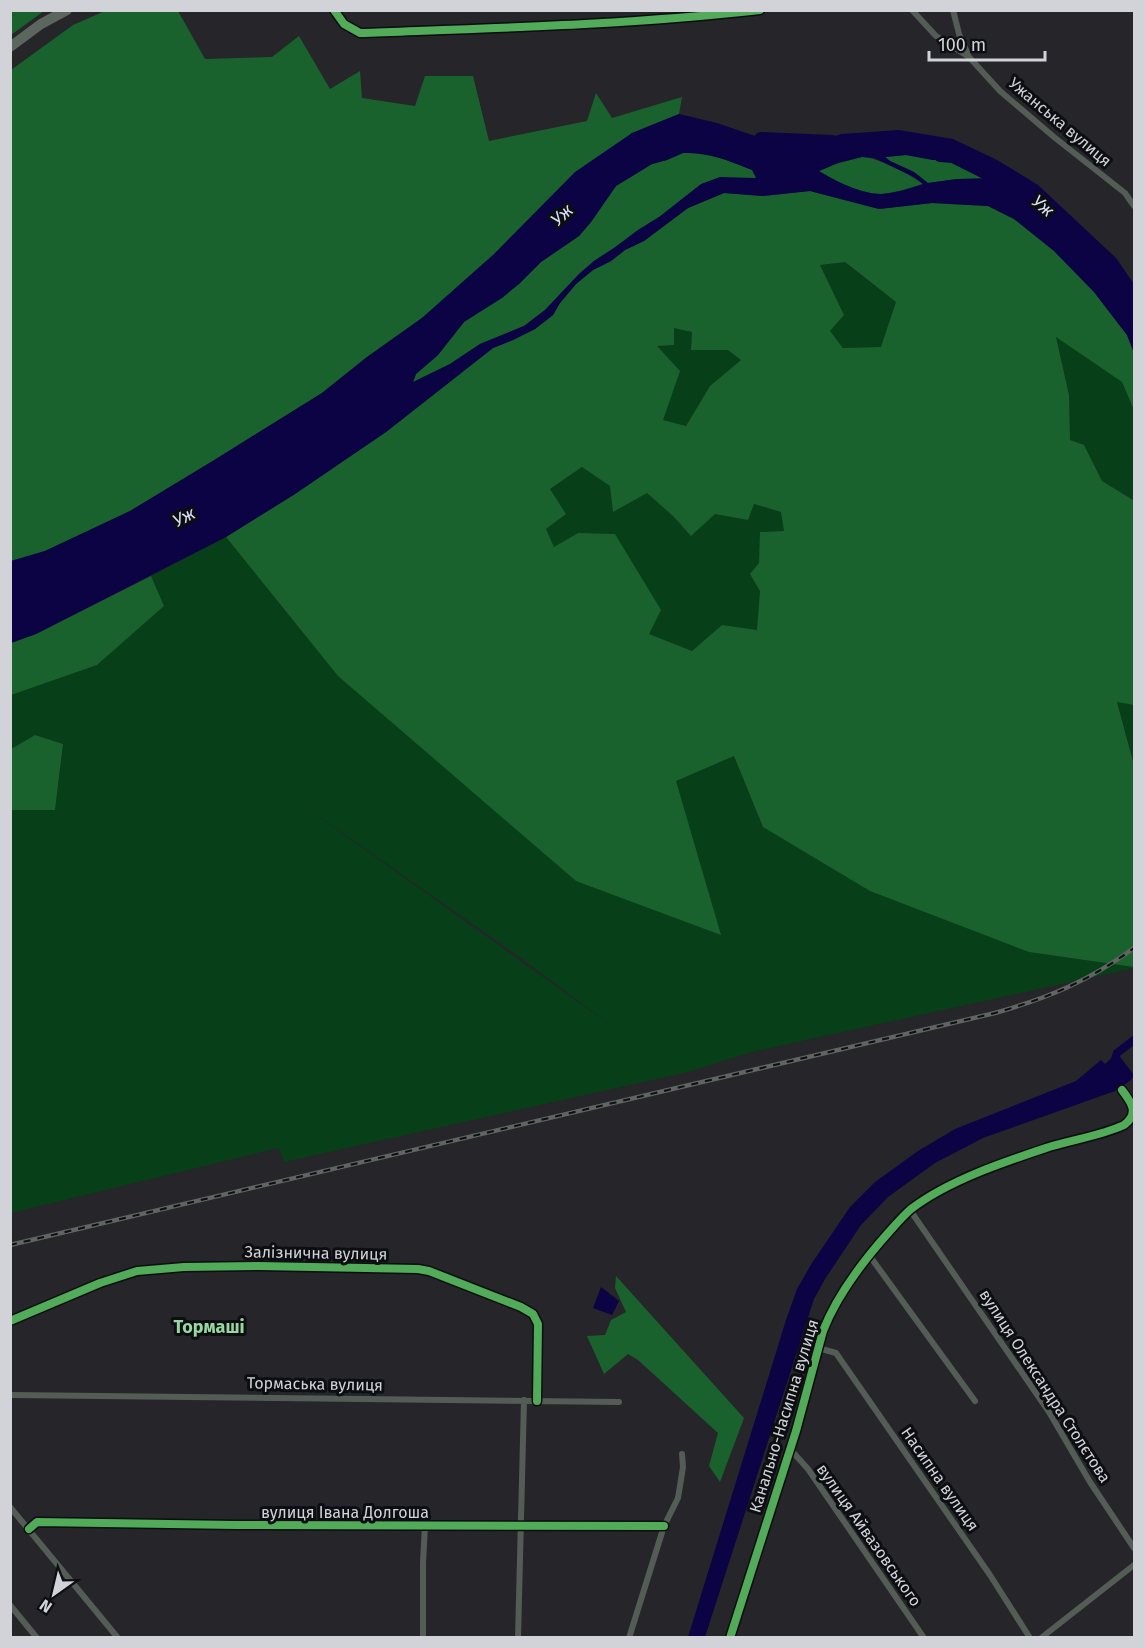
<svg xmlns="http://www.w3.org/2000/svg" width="1145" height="1648" font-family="'Fira Sans',sans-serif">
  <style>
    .green { fill: #073f19; fill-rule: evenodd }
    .forest { fill: #1a622d; fill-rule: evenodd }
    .water { fill: #0c0344; fill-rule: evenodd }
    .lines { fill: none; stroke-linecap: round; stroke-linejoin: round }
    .canal { stroke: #0c0344; stroke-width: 8 }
    .river { stroke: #0c0344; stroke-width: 14 }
    .minor { stroke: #545d55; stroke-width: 6 }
    .tertiary { stroke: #545d55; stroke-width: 8 }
    .trunk { stroke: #5a665e; stroke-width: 10 }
    .rail-casing { stroke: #606562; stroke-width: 4.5 }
    .rail { stroke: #0c0e11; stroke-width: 2; stroke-dasharray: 7; stroke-linecap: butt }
    .cycleway-casing { stroke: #0c0e11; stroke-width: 11 }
    .cycleway { stroke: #51ab58; stroke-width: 8 }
    .labels { text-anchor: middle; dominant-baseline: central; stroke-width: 6; stroke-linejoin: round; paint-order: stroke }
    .street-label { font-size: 16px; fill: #d1d3d9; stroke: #0c0e11 }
    .water-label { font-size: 18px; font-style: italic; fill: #dae0f6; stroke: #0c0e11 }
    .neighbourhood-label { font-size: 18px; font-weight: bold; fill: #98d79f; stroke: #0c0e11 }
  </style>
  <rect width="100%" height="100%" fill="#25252a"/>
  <path class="green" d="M844,262L896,302L882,347L843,348L830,331L844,315L820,265Z
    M674,327L692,332L691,350H728L741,360L710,386L686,426L663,420L670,397L657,346L673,345Z
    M1056,336L1122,382L1134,410V499L1133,500L1102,481L1084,445L1070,440L1069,395Z
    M582,467L610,486L647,493L674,517L691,535L715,514L754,504L781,512L784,531L760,532V591L757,630L722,625L692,651L648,634L578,533L554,547L546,529L566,514L550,489Z
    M226,537L338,676L676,780L734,756L763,827L1029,952L1134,967V968L752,1052L688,1072L284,1162L279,1148L11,1213V810H55L63,744L35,735L11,749L10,695L97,665L164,606L151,576ZM290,796L521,958L613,1027Z
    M1117,701L1134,705V765V764Z"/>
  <path class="forest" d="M11,10H44V11L11,35Z
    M105,11H178L205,59L272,57L299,36L330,89L360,71L362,98L415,106L425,76H473L489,141L587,121L596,93L612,118L682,97L679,114L632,133L422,318L367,357L322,393L211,462L130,511L45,551L11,561V70L73,25Z
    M683,153H702L724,159L753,170L757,178L659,217L638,230L614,248L594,261L579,274L545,310L524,326L480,344L450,364L413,382L416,374L438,355L464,322L519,284L541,262L579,236L591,222L616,186L652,164L667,160Z
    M906,155L933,160L957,158L975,163L995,172L999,178L957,179L928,183L914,172L890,161L885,157Z
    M862,157C880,158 909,174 923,184C910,188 895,193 881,194C860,194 836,182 819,171L838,163Z
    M810,191L879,209L932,203L988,206L1014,219L1054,251L1094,292L1127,335L1134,353V410L1122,382L1056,337L1069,395L1070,440L1084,445L1102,481L1133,500L1134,499V705L1117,702L1134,765V967L1029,952L870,891L763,827L734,756L676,781L721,935L576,881L338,676L226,537L295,494L386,432L493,348L513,340L535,329L553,315L560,303L576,284L593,270L611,261L625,250L644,241L688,208L724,193L763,196ZM845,262L896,302L881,347L843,348L830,331L844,315L820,265ZM674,328L692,332L691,350H728L741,360L710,386L686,426L663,420L680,371L657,346L674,345ZM582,467L610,486L613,512L647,493L674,517L691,536L715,514L748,520L754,504L781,512L784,531L760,532L759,563L750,574L760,591L757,630L722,625L692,651L649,634L661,610L615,534L578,533L554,547L546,529L566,514L550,489Z
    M151,576L164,606L97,665L11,695V643L36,634Z
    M35,735L63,744L55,810H11V749Z
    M616,1276L744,1418L720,1482L709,1466L718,1433L638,1360L628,1354L604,1374L587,1336L605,1335L611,1320L626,1312L615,1288Z"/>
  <path class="water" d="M679,114L717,123L761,138L805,144L842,134L899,130L953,139L997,160L1038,185L1116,258L1134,284V353L1127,335L1094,292L1054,251L1014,219L988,206L932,203L879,209L810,191L763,196L724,193L688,208L644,241L625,250L611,261L593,270L576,284L560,303L553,315L535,329L513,340L493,348L386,432L295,494L226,537L36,634L11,643V561L45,551L130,511L211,462L322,393L367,357L422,318L494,254L575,172L632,133ZM683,153C711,153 727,160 752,170L756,178L720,177L701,184L659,217L638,230L614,248L594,261L579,274L545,310L524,326L480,344L450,364L413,382L416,374L438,355L464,322L502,298L519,284L541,262L579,236L591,222L616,186L652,164L667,160ZM906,155L933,160L957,158L975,163L995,172L998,178L957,179L928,183L914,172L890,161L885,157ZM862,157L874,158L914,177L923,184C909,189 895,193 881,194C862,194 835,181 819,171L838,163Z
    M1117,1053L1134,1075L1131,1080L1115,1091L983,1138L935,1163L888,1197L861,1225L825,1279L814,1299L705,1637H688L786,1320L797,1289L812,1263L850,1207L875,1182L918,1151L955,1129L1076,1081L1101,1060L1105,1064Z
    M601,1287L619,1301L612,1315L593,1308Z"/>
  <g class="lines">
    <path class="canal" d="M1114,1062L1117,1053L1134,1040"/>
    <path class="river" d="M761,139L832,142
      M940,155L953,156L1013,186"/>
    <path class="minor" d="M912,10L936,36L969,57
      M953,10L959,34L969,57L1000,91L1054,137L1125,193L1134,206
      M910,1210L1049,1412L1090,1482L1134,1548
      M869,1255L975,1401
      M10,1321L100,1283L137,1271L184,1267L259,1266L418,1269L429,1271L521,1307L533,1314L538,1324L537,1401
      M818,1348L836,1353L990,1575L1030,1638
      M10,1395L619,1402
      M790,1449L808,1469L924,1638
      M10,1507L118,1638
      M29,1529L37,1522L236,1525L664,1526
      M10,1605L37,1638
      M423,1638V1563L425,1525
      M518,1638L524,1400
      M629,1638L664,1526L678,1498L683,1467L682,1454
      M730,1638L796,1431L823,1331C837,1295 863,1261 889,1232C896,1224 903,1216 911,1209C949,1180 1004,1162 1049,1147C1072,1140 1103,1135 1124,1125C1140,1113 1131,1102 1122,1090
      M1041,1638L1134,1565"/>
    <path class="tertiary" d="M334,10L344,24L360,33C493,28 627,25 760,10"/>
    <path class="trunk" d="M10,47L41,24L67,10"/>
    <g class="rail-casing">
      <path id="rail" d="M10,1245L995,1013C1048,998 1089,981 1134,948"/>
    </g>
    <use href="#rail" class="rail"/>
    <g class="cycleway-casing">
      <path id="cycleway" d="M334,10L344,24L360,33C493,28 627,25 760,10
        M10,1321L100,1283L137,1271L184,1267L259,1266L418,1269L429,1271L521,1307L533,1314L538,1324L537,1401
        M29,1529L37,1522L236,1525L664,1526
        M730,1638L796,1431L823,1331C837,1295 863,1261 889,1232C896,1224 903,1216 911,1209C949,1180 1004,1162 1049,1147C1072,1140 1103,1135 1124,1125C1140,1113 1131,1102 1122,1090"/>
    </g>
    <use href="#cycleway" class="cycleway"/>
  </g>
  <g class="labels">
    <g class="street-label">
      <text transform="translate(1060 122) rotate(40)">Ужанська вулиця</text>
      <text transform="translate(316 1253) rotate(1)">Залізнична вулиця</text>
      <text transform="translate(315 1384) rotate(1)">Тормаська вулиця</text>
      <text transform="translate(1045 1386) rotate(57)">вулиця Олександра Столєтова</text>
      <text transform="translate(784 1416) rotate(-73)">Канально-Насипна вулиця</text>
      <text transform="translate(940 1479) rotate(55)">Насипна вулиця</text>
      <text x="345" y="1512">вулиця Івана Долгоша</text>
      <text transform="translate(869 1535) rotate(55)">вулиця Айвазовського</text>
    </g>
    <g class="water-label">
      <text transform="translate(1043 206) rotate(40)">Уж</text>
      <text transform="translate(562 215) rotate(-43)">Уж</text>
      <text transform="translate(184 517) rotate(-27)">Уж</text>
    </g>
    <g class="neighbourhood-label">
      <text x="209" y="1327">Тормаші</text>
    </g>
  </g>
  <rect width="1145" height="1648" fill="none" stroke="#d1d3d9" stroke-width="24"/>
  <g transform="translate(54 1594) rotate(214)" stroke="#0c0e11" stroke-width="4.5" paint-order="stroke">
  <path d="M0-4.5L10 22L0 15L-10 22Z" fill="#d1d3d9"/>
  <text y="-9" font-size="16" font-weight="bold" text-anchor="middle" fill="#d1d3d9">N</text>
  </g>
  <path d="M929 51v9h116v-9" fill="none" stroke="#d1d3d9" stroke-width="3"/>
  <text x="938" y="51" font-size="18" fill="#d1d3d9" stroke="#0c0e11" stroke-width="4.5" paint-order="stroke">100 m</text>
</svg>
